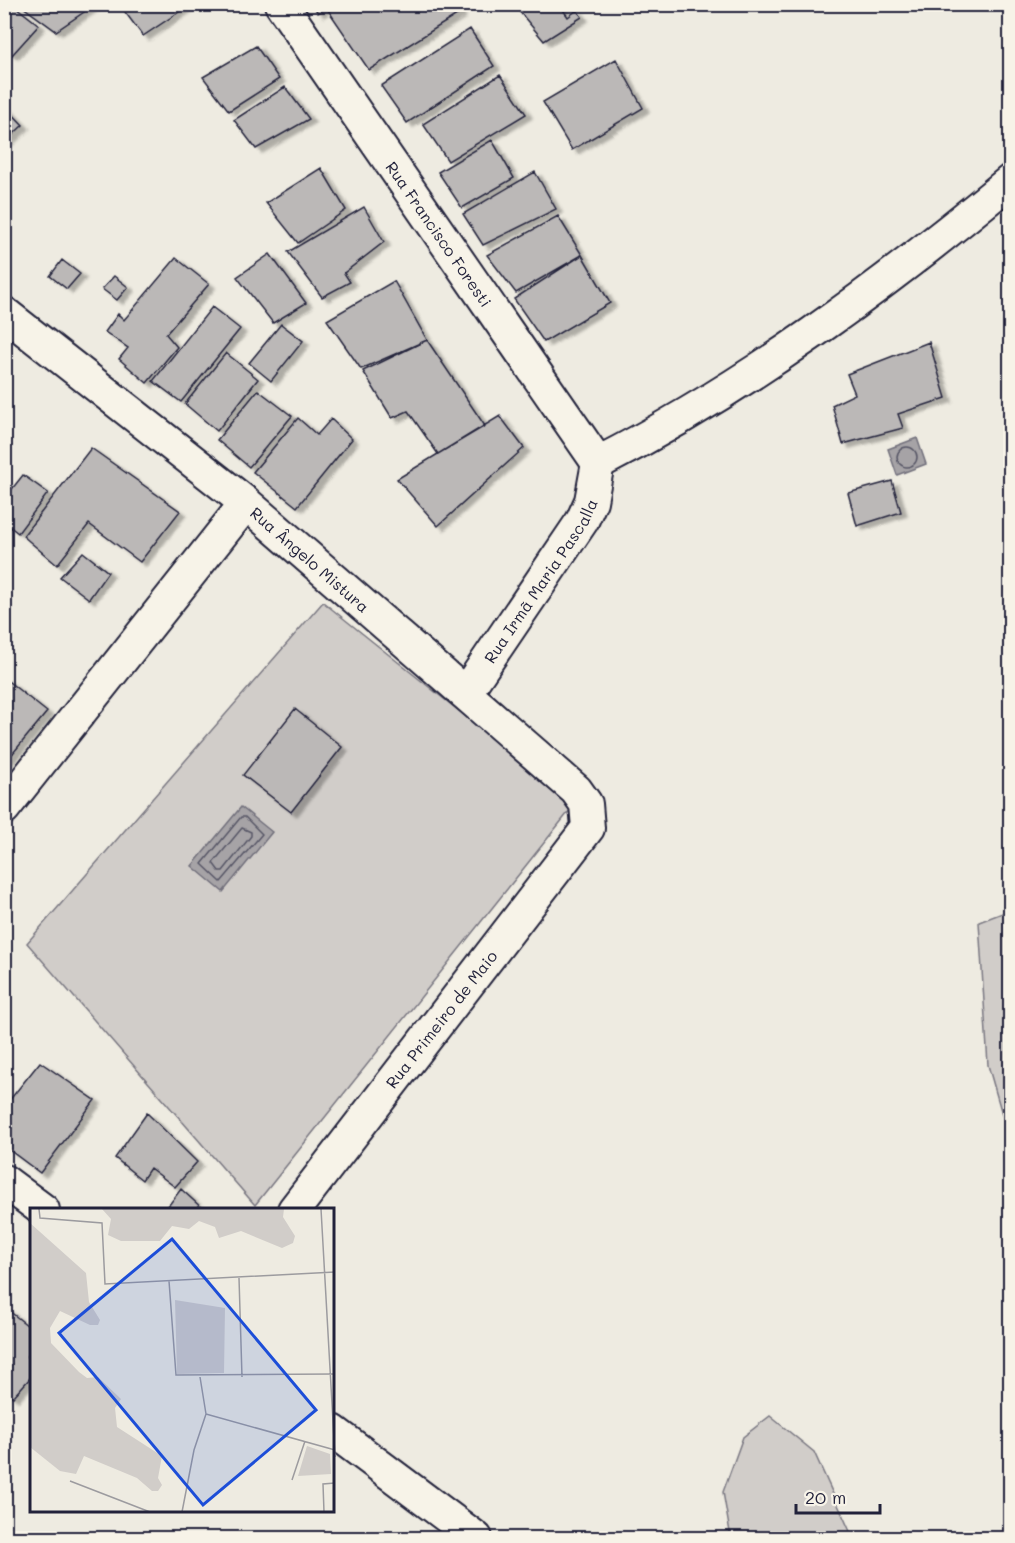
<svg xmlns="http://www.w3.org/2000/svg" width="1015" height="1543" font-family="Mali,sans-serif">
  <style>
    .green { fill: #d1cdc9; stroke: #7a7882; stroke-width: 1.5 }
    .water { fill: #a6a3a6; stroke: #716f7b; stroke-width: 1.5 }
    .lines { fill: none; stroke-linecap: round; stroke-linejoin: round }
    .shore { stroke: #575666; stroke-width: 1.5 }
    .building { fill: #bbb8b7; stroke: #22223b; stroke-width: 1.5; filter: url(#shadow) }
    .minor-casing { stroke: #22223b; stroke-width: 36 }
    .minor { stroke: #f7f3e8; stroke-width: 32 }
    .labels { text-anchor: middle; dominant-baseline: central; stroke-width: 6; stroke-linejoin: round; paint-order: stroke }
    .street-label { font-size: 16px; fill: #22223b; stroke: #f7f3e8 }
    .inset-road { fill: none; stroke: #9c9b9f; stroke-width: 1.5 }
    .view { fill: #1d4ed8; fill-opacity: 0.15; stroke: #1d4ed8; stroke-width: 3 }
    .inset-edge { fill: none; stroke: #22223b; stroke-width: 3 }
  </style>
  <defs>
    <filter id="shadow"><feDropShadow dx="6" dy="4" stdDeviation="1.5" flood-color="#0004"/></filter>
  </defs>
  <rect width="100%" height="100%" fill="#eeebe1"/>
  <filter id="ink" filterUnits="userSpaceOnUse"><feTurbulence type="fractalNoise" baseFrequency=".0167" numOctaves="2"/><feDisplacementMap in="SourceGraphic" scale="12" xChannelSelector="R" yChannelSelector="G"/><feConvolveMatrix kernelMatrix="1 2 1 2 8 2 1 2 1" color-interpolation-filters="sRGB"/></filter>
  <g filter="url(#ink)">
    <path class="green" d="M323,602L469,719L474,714L575,804L255,1205L27,943Z
      M1010,910V1142L988,1065L979,922Z
      M770,1416L814,1452L853,1538H731L723,1492L743,1437Z"/>
    <path class="water" d="M917,438L926,464L897,475L888,449Z
      M241,807L272,832L223,892L192,866Z"/>
    <g class="lines">
      <path class="shore" d="M897 457a10 10 0 1 1 20 0a10 10 0 1 1-20 0Z
        M241,817H245L262,834L221,882L202,864Z
        M242,828L251,832V836L223,871H219L213,863Z"/>
    </g>
    <path class="building" d="M4,4H12L39,25L12,55L4,49Z
      M19,4H91L93,6L56,31Z
      M119,4H191L143,36Z
      M312,4H331L318,13Z
      M337,4H454L460,13L369,70L328,10Z
      M513,4H559L568,17L577,10L582,17L544,41Z
      M470,29L494,66L407,123L381,86Z
      M256,46L279,79L229,111L203,77Z
      M616,59L643,108L572,150L543,102Z
      M500,75L526,114L448,161L423,124Z
      M285,87L309,119L256,149L234,120Z
      M4,105L23,125L4,143Z
      M492,140L514,178L462,208L438,172Z
      M321,168L346,210L298,243L266,203Z
      M535,172L556,209L483,245L463,214Z
      M364,207L384,242L344,273L350,282L322,297L288,252Z
      M558,216L582,255L516,293L487,255Z
      M270,254L306,303L273,323L237,277Z
      M582,255L610,303L544,342L514,299Z
      M176,258L209,284L166,334L177,347L147,383L119,359L128,348L105,332L118,314L124,320Z
      M62,260L80,274L67,289L50,276Z
      M114,276L128,287L117,300L102,289Z
      M394,281L427,340L361,369L327,320Z
      M212,307L240,329L181,402L153,381Z
      M281,324L303,341L271,381L249,363Z
      M427,340L485,426L438,454L408,411L392,418L363,371Z
      M929,342L946,398L898,414L903,428L843,444L832,405L855,394L847,374Z
      M226,353L258,379L217,431L185,404Z
      M258,390L292,416L249,467L217,440Z
      M500,416L524,448L438,526L397,479Z
      M298,418L317,435L331,419L352,439L297,507L253,472Z
      M91,448L180,511L140,562L89,524L57,565L23,536Z
      M23,475L48,493L18,533L4,522V499Z
      M892,481L901,512L857,526L848,493Z
      M83,552L108,572L89,599L60,577Z
      M4,678L47,712L4,764Z
      M295,709L342,747L291,812L243,775Z
      M40,1062L95,1100L40,1173L4,1146V1107Z
      M147,1113L197,1162L175,1187L150,1168L142,1180L115,1158Z
      M181,1189L204,1210H165Z
      M4,1307L32,1329V1351L27,1357L32,1361V1376L13,1397L4,1391Z"/>
    <g class="lines">
      <g class="minor-casing">
        <g id="minor">
          <path id="s1" d="M281,4L598,463"/>
          <path id="s2" d="M4,313L246,503L576,790L586,804L588,828L294,1210"/>
          <path d="M598,463C747,387 882,287 1010,181"/>
          <path id="s3" d="M466,692L582,521L591,501L598,463"/>
          <path d="M4,808L246,503"/>
          <path d="M4,1181L43,1210"/>
          <path d="M333,1431L476,1538"/>
        </g>
      </g>
      <use href="#minor" class="minor"/>
    </g>
  </g>
  <g class="labels">
    <g class="street-label">
      <text stroke="none"><textPath href="#s1" startOffset="279">Rua Francisco Foresti</textPath></text>
      <text stroke="none"><textPath href="#s2" startOffset="393">Rua Ângelo Mistura</textPath></text>
      <text stroke="none"><textPath href="#s3" startOffset="134">Rua Irmã Maria Pascalla</textPath></text>
      <text transform="translate(441 1019) rotate(-52)">Rua Primeiro de Maio</text>
    </g>
  </g>
  <g transform="translate(30 1208)">
    <rect width="304" height="304" fill="#eeebe1"/>
    <path d="M72,1H254L253,9L265,28L263,35L252,40L211,23L189,30L185,19L169,13L159,21L142,18L130,33H91L78,27L81,11ZM0,15L56,65L59,94L70,112L68,117H60L30,103L20,120L21,135L49,164L57,170L68,169L91,191L85,200L87,219L132,248L128,270L132,277L128,283H122L107,270L54,248L46,266L30,263L0,239ZM145,92L195,100L194,165L147,166ZM277,238L300,246L301,266L268,268Z" fill="#d1cdc9"/>
    <path class="inset-road" d="M9,1L10,10L72,15L75,76L305,64M291,1L305,249M209,70L212,169M139,73L146,167L305,166M170,169L176,206M176,206L305,242M262,272L275,233M40,273L120,304M152,304L164,242L176,206M294,304L293,276L305,275"/>
    <path class="view" d="M142,31L286,202L173,297L29,125Z"/>
    <rect width="304" height="304" class="inset-edge"/>
  </g>
  <rect width="1015" height="1543" fill="none" stroke="#f7f3e8" stroke-width="24"/>
  <rect x="12" y="12" width="991" height="1519" fill="none" stroke="#22223b" stroke-width="2" filter="url(#ink)"/>
  <path d="M796 1504v9h84v-9" fill="none" stroke="#22223b" stroke-width="3"/>
  <text x="805" y="1504" font-size="18" fill="#22223b" stroke="#f7f3e8" stroke-width="4.5" paint-order="stroke">20 m</text>
</svg>
